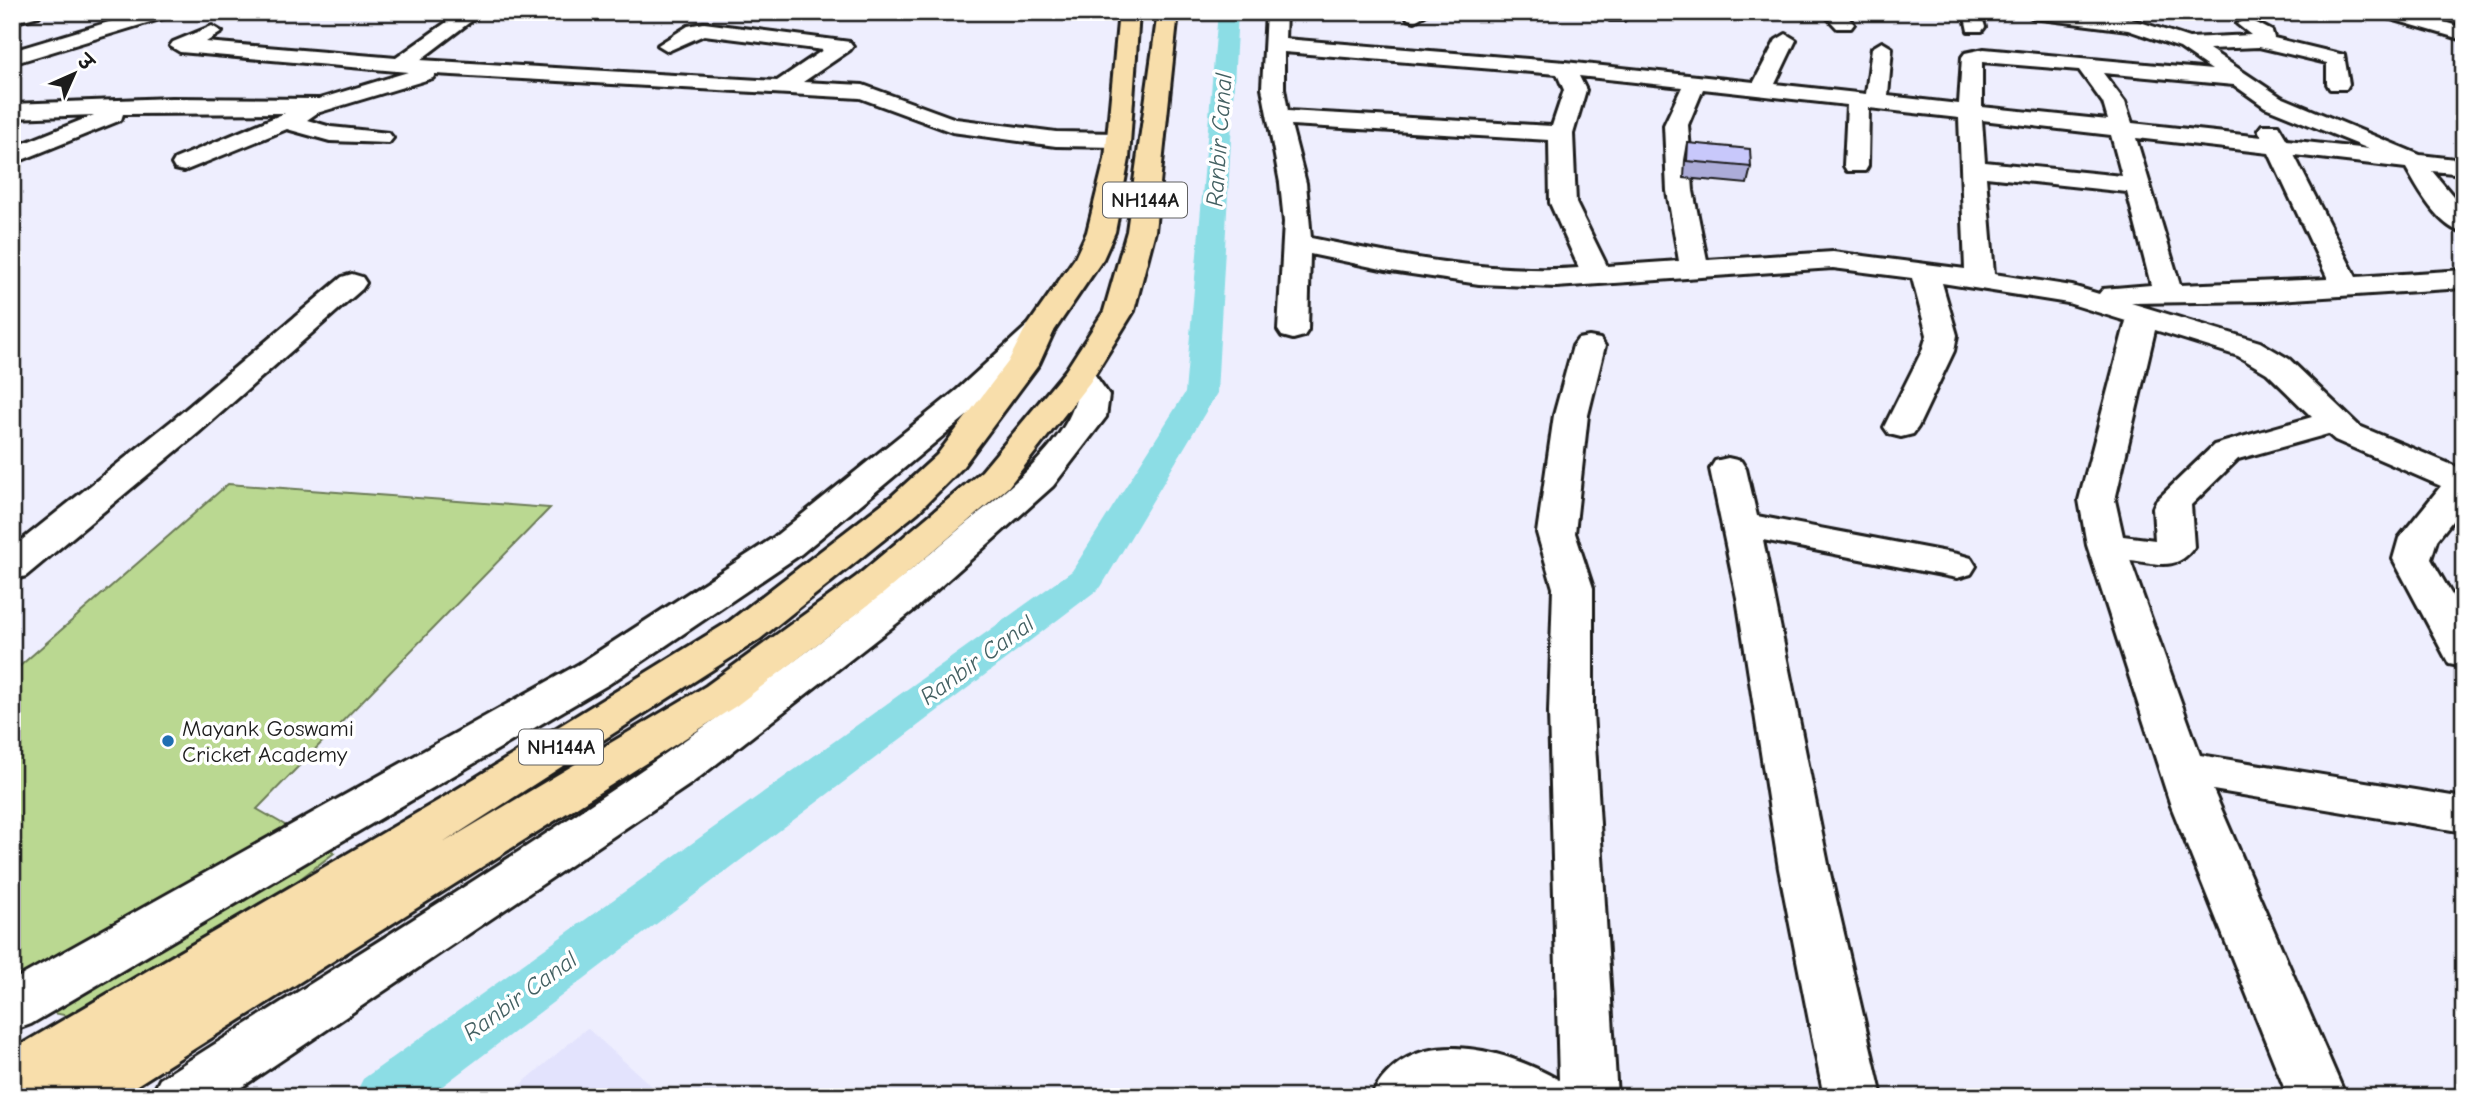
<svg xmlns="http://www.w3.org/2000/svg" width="2476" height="1109" font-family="'Comic Neue','Playpen Sans Deva',sans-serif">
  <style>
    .built { fill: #e3e3fd }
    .green { fill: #bad891; stroke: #6b7a56; stroke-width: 2 }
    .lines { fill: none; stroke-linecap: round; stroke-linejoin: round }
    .canal { fill: #8cdde5; fill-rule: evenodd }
    .minor-casing { stroke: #1c1c1c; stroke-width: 6 }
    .highway-casing { stroke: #1c1c1c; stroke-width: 6 }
    .minor { fill: #fff; fill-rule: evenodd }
    .highway { fill: #f8deab; fill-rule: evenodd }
    .wall { fill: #acacd8; stroke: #1c1c1c; stroke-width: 2 }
    .building { fill: #c8c8fb; stroke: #1c1c1c; stroke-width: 2 }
    .poi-dot { fill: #1f6fb2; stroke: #fff; stroke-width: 2.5 }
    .labels { text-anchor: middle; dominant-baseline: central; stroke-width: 7; stroke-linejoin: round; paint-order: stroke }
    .shield { fill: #fff; stroke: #606060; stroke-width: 2 }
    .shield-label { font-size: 21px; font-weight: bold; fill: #1c1c1c }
    .poi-label { font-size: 23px; fill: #1c1c1c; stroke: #fff; text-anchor: start }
    .water-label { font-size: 24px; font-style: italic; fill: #436062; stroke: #fff }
  </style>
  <rect width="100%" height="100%" fill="#eeeefe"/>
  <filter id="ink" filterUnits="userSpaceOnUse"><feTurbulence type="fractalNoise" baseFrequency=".0143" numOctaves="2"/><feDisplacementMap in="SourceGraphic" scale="14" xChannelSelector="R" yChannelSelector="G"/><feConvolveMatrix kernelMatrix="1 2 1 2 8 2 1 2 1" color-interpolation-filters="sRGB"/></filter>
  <g filter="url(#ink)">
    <path class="built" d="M587,1028L664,1097H506Z"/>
    <path class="green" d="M228,484L550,508L257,809L334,853L110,1024L12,1005V673Z"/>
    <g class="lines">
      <path class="canal" d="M1218,12H1238L1217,393L1101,587L428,1097H354L363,1079L1072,571L1185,393Z"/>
      <g class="minor-casing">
        <path id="minor" d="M12,12H41L39,16L12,23Z
          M142,12H172L170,16L12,64V51Z
          M461,12H483L420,60L777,81L823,50L704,35L668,51L658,45L688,26L704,23L850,42L853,46L850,50L803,82L863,85L956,119L1056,132L1118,133L1126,135L1130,140L1126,145L1118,147L1056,146L952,132L860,98L435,74L433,78L317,113L307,120L331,127L389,133L393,138L389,143L330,141L287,129L184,171L175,169L172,164L175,159L285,113L123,114L121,120L12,164V148L94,115L12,118V104L171,98L319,99L408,72L180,52L170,46L173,42L212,26L222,32L206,42L396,58Z
          M1266,12H1286L1285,39L1565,62L1754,82L1776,40L1786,34L1796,40L1775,84L1866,94L1872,48L1882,42L1892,48L1888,96L1959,104L1962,57L1965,53L1984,49L2212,70L2180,48L2128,30L2033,18L2024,12H2079L2131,19L2189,38L2251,35L2237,24L2247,18L2272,31L2274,38L2344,55L2349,84L2346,89H2330L2327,84V63L2259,47L2209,49L2281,97L2420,155L2464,160V174L2432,171L2464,209V233C2438,227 2418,189 2406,168L2294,155L2356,277L2464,270V288L2264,301L2131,303L2260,342L2289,359L2359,426L2464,470V506L2437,540L2431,559L2464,616V667L2449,664L2393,559L2399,538L2441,486L2335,440L2328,434L2238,459L2191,505L2194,547C2177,572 2157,563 2130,560L2200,755L2464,798V832L2213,790L2346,1097H2288L2171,806L2087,545L2079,500L2126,321L2068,303L1942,283L1957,335L1954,351L1918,427L1913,434L1901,437L1889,434L1884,427L1922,351L1927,335L1912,278L1833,268L1556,287L1479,284L1391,271L1310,254L1308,330L1304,336L1293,339L1282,336L1278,330L1284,222L1280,183L1262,88ZM1284,52L1557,74L1564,90L1552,126L1288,111L1284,88ZM1982,62L2079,70L2103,103L2108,120L1982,107ZM2103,73L2234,85L2265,107L2369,149L2287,140L2278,125H2262L2258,130L2262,137L2132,123L2125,102ZM1579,76L1682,87L1664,125L1667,191L1679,261L1607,266L1576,203L1573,134L1586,90ZM1703,89L1847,105L1844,166L1847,171H1865L1868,166L1869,108L1959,118L1965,269L1833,252L1707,260L1693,191L1688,125ZM1982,120L2111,135L2122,176L1985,162ZM1291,125L1549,140L1550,203L1579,268C1489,274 1399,256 1311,238L1306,183ZM2136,138L2269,153L2328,279L2180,285ZM1986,177L2127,192L2151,285L2103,289L2099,294L2072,286L1994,274ZM2155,330L2238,356L2267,373L2312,417L2214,445L2156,501L2153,508L2155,540L2123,536L2115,500Z
          M1404,12H1423L1425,15L1415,21L1408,19Z
          M1608,12H1628L1624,20H1610Z
          M1822,12H1843L1854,24L1851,28H1837Z
          M1964,12H1988L1982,17L1985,27L1982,31H1968Z
          M2379,12H2410L2464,28V40L2381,16Z
          M352,274L362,277L366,283L362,289L198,433L26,576L12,580V548L174,419L342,277Z
          M1039,322L1050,325L1054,331L1050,337L981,404L801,554L609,684L31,1024L12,1031V981L579,664L773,538L957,390L1028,325Z
          M1589,337L1600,339L1605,346L1588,415L1575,533L1593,588V712L1617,1097H1371C1407,1022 1501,1047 1559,1080L1549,712L1553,588L1537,533L1554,415L1573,346L1578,339Z
          M1079,365L1090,368L1109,395L1106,417L1053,486L914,610L692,783L227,1097H151L160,1079C431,906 712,742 957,531C997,497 1066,448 1077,395L1063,375L1068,368Z
          M1728,458L1741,461L1746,469L1757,516L1957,554L1971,558L1976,566L1971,574L1957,578L1763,540L1829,869L1882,1097H1824L1779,869L1737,598L1710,469L1715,461Z"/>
      </g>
      <g class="highway-casing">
        <path id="highway" d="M1119,12H1139L1129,159L1115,232L1103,259L1054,331L1039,364L961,469L918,512L760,639L443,843L706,686L856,577L982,471L1066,370L1104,311L1127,231L1158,12H1178L1155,231L1134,311L1090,382L1008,487L884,593L736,706L118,1097H40L43,1091L34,1097H12V1050L441,799L730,621L892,496L937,455L1008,362L1024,331L1075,258L1087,232L1105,159Z"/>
      </g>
      <use href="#minor" class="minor"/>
      <use href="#highway" class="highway"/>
    </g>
    <path class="wall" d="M1688,143L1751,167L1747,184L1684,178L1685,160Z"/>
    <path class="building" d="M1688,143L1750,149L1751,167L1687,161Z"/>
  </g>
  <circle class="poi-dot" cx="168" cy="741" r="7"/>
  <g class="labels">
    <g class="shield">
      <rect x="1103" y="182.5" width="84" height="35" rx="5"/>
      <rect x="519" y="729.5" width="84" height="35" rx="5"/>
    </g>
    <g class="shield-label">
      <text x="1145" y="200">NH144A</text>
      <text x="561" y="747">NH144A</text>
    </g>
    <g class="poi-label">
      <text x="182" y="728">Mayank Goswami<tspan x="182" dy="26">Cricket Academy</tspan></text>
    </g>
    <g class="water-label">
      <text transform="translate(1219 140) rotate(-86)">Ranbir Canal</text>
      <text transform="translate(977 660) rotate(-36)">Ranbir Canal</text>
      <text transform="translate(520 996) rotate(-36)">Ranbir Canal</text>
    </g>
  </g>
  <rect width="2476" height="1109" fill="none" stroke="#fff" stroke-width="42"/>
  <rect x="21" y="21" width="2434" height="1067" fill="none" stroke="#1c1c1c" stroke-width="2.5" filter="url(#ink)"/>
  <g transform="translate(74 74) rotate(45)" stroke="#ffffff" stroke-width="5" paint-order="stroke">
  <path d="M0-5L12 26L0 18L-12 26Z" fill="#1c1c1c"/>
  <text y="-10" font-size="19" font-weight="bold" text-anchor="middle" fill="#1c1c1c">उ</text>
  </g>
</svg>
